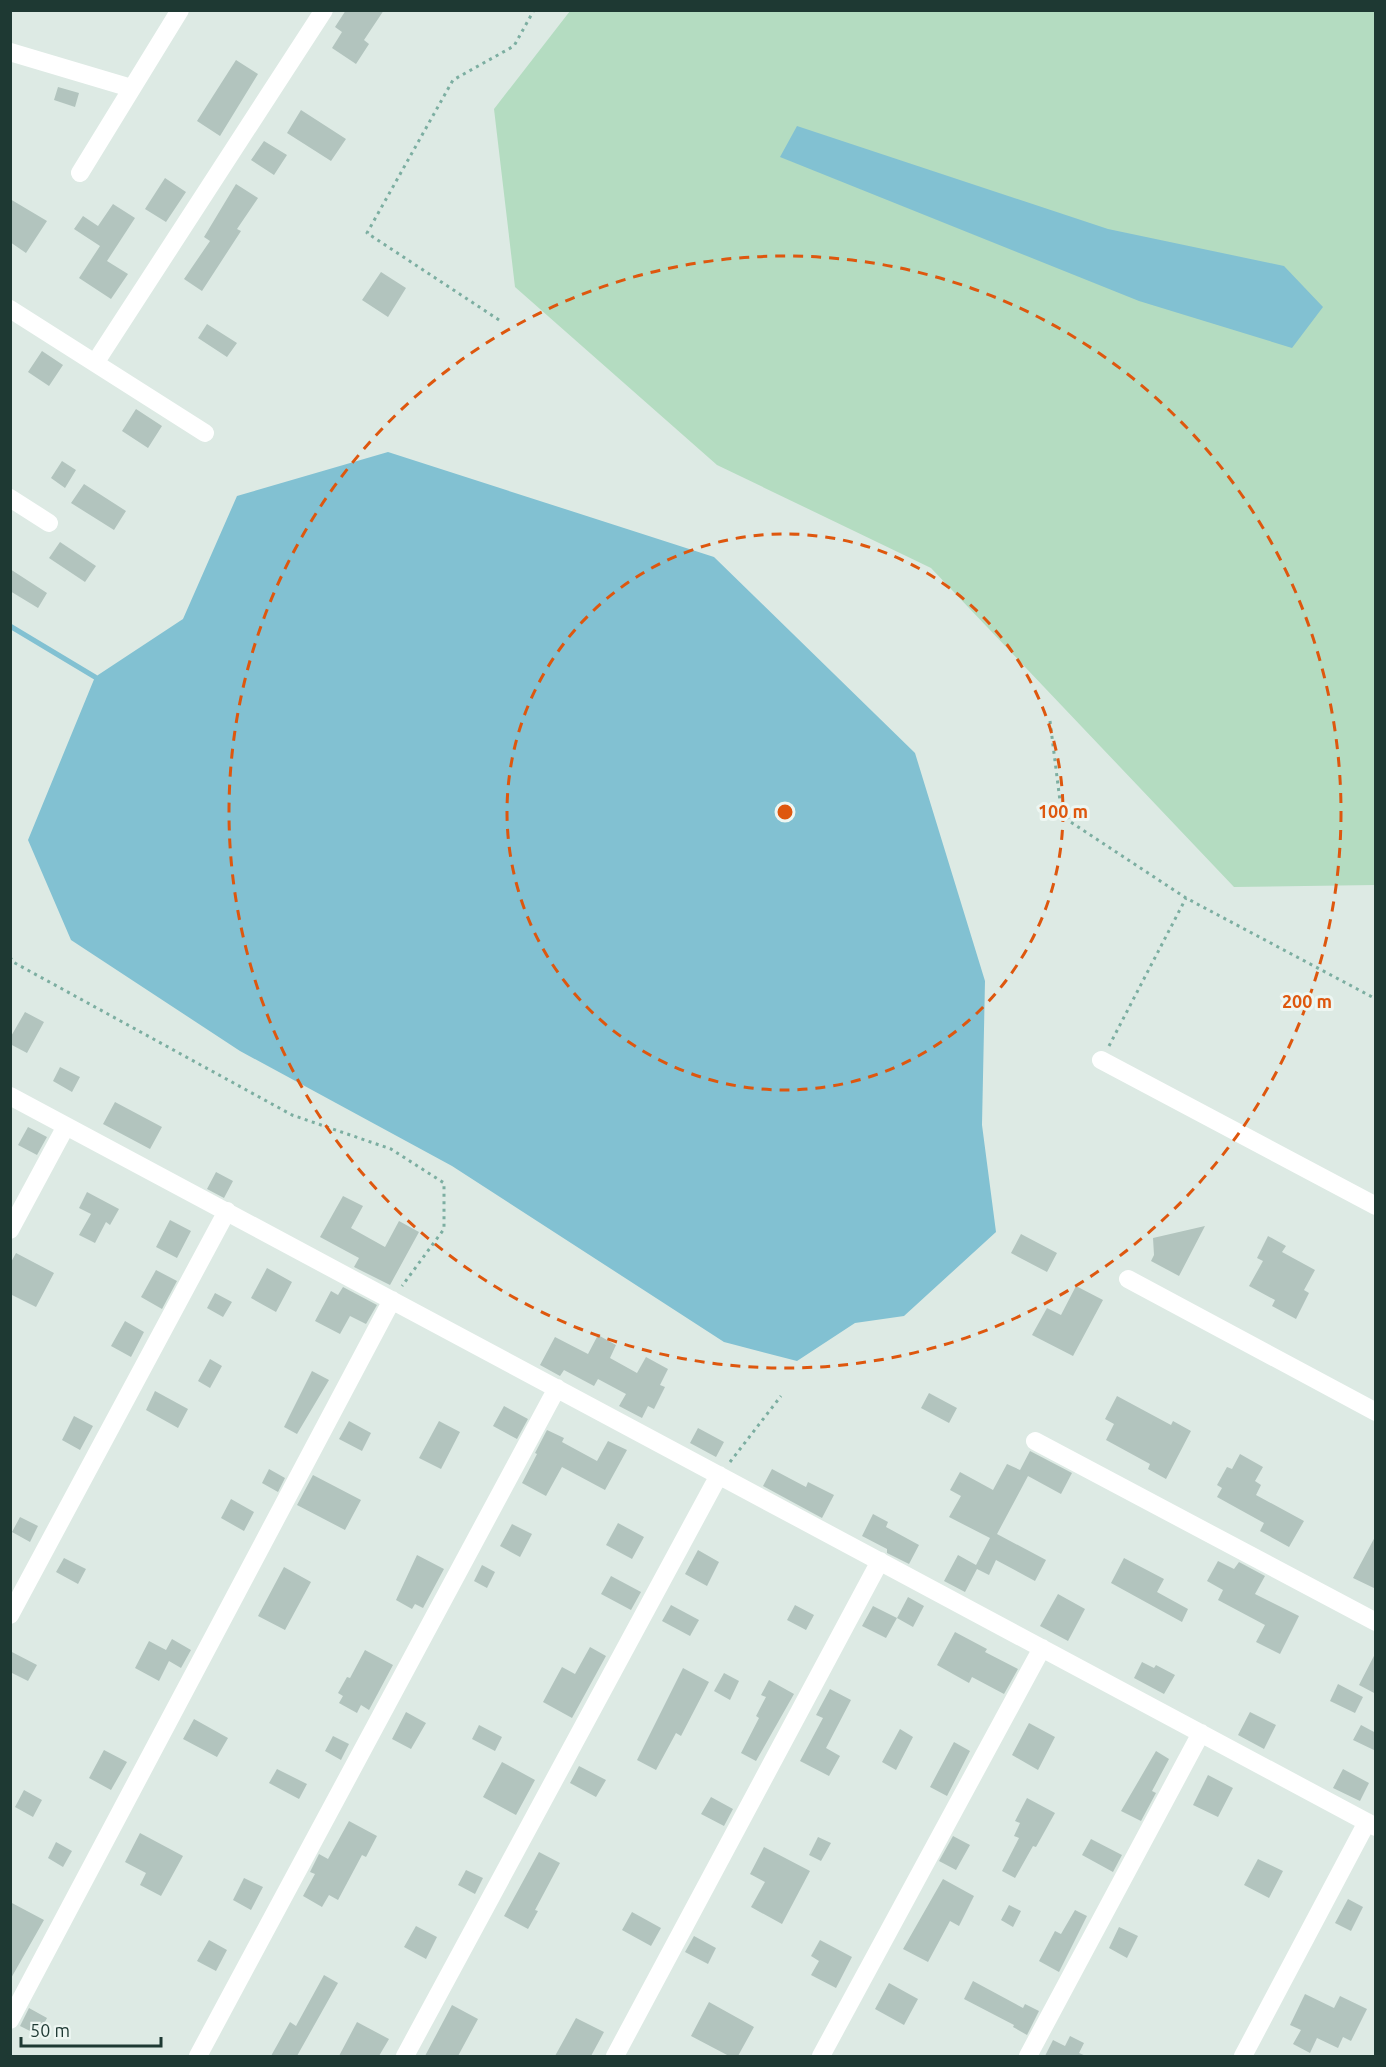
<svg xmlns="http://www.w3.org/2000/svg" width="1386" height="2067" font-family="Ubuntu,sans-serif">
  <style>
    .green { fill: #b4dcc1 }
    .water { fill: #82c1d2 }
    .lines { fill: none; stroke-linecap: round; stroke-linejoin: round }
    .stream { stroke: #82c1d2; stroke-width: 5 }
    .building { fill: #b2c4be }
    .path { stroke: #7caea1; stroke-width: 3; stroke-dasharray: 3 4.5; stroke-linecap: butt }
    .minor { stroke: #fff; stroke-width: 18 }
    .ring { fill: none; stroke: #de570e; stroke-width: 3; stroke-dasharray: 10 8 }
    .centre { fill: #de570e; stroke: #edf6f2; stroke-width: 3 }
    .ring-label { font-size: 18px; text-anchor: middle; font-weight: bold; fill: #de570e; stroke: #edf6f2; stroke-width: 6; stroke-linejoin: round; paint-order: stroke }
  </style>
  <rect width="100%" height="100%" fill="#ddeae4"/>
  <path class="green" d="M570,11H1375V885L1234,887L931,568L717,465L515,287L494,109Z"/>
  <path class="water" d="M797,126L1108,229L1284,266L1323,307L1292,348L1139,301L780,157Z
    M388,452L714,557L915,753L985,981L982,1125L996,1232L904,1316L855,1323L797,1361L724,1342L452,1166L240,1051L71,940L28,840L95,677L183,619L237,496Z"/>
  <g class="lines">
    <path class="stream" d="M10,626L95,677"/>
  </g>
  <path class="building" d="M346,10H384L364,40L369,44L356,64L332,48L342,32L335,27Z
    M236,60L258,74L220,136L197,121Z
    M58,87L79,93L75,107L54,100Z
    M301,110L346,139L331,161L287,133Z
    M264,141L287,155L274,175L251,160Z
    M165,178L186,192L166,222L145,209Z
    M236,184L258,198L237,229L241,231L202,291L184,279L210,241L204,237Z
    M10,199L47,221L26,253L10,242Z
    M113,204L135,218L107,261L128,274L111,299L79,278L100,246L74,229L83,216L98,226Z
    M381,272L406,288L388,317L362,300Z
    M207,324L237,343L227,357L198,338Z
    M42,351L63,365L49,386L28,372Z
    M136,409L162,426L148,448L122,431Z
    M62,461L76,470L65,488L51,478Z
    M84,484L126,511L114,530L71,503Z
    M60,542L96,566L85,582L49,558Z
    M10,569L47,593L38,608L10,591Z
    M25,1012L44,1022L27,1053L10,1044V1038Z
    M60,1067L80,1077L72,1092L53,1081Z
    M115,1102L162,1127L150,1149L103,1124Z
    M28,1127L47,1137L37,1155L18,1145Z
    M216,1172L233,1181L224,1198L207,1189Z
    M87,1192L119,1209L110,1225L106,1222L95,1243L79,1235L91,1214L79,1208Z
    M343,1196L363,1206L351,1228L385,1247L399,1221L419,1232L390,1285L354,1267L359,1258L320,1237Z
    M170,1220L191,1231L177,1258L156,1247Z
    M1205,1226L1179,1276L1151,1261L1154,1255L1153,1238Z
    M1021,1234L1057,1253L1047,1272L1011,1253Z
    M1268,1236L1286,1246L1282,1252L1315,1270L1304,1290L1309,1293L1296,1319L1272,1306L1275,1300L1249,1286L1263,1261L1257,1258Z
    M16,1253L54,1273L36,1307L10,1294V1264Z
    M267,1268L292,1282L276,1312L251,1298Z
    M156,1270L177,1281L162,1309L141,1297Z
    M1076,1286L1103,1300L1073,1356L1032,1335L1047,1308L1061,1315Z
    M343,1287L377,1305L366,1324L350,1316L340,1334L315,1321L331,1291L338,1295Z
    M215,1293L232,1302L223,1317L207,1308Z
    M125,1321L144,1332L131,1357L111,1346Z
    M598,1335L616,1345L610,1358L637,1373L646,1357L668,1369L660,1385L665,1387L654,1409L648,1406L642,1418L619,1406L626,1394L598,1379L594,1386L564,1370L560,1376L540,1365L555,1337L588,1354Z
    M210,1359L222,1366L210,1388L198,1381Z
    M312,1371L329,1380L297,1434L284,1427Z
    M155,1391L188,1409L178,1428L146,1410Z
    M929,1393L957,1408L949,1423L921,1408Z
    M1117,1396L1171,1425L1173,1421L1191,1431L1166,1479L1148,1469L1150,1464L1106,1440L1114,1424L1105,1419Z
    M504,1406L528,1419L517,1439L493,1426Z
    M74,1416L93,1426L80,1450L62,1440Z
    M349,1421L371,1433L362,1451L339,1439Z
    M439,1421L460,1432L441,1469L419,1458Z
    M698,1428L724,1442L716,1457L690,1443Z
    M547,1430L564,1438L562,1442L597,1461L608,1441L627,1450L605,1490L562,1467L546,1496L522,1483L537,1454L535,1453Z
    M1030,1451L1072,1473L1061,1494L1028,1476L997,1534L1046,1560L1035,1581L996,1560L989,1575L977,1569L965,1592L944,1581L958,1555L976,1565L990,1538L949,1517L961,1496L950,1490L960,1472L993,1490L1007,1464L1020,1470Z
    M1240,1454L1263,1467L1255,1481L1261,1485L1256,1495L1304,1521L1289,1547L1260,1531L1264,1523L1217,1497L1222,1488L1217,1485L1227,1467L1232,1469Z
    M269,1469L285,1478L278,1492L262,1483Z
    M772,1469L806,1487L808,1482L834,1495L822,1518L763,1486Z
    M313,1475L361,1500L345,1530L297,1505Z
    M231,1499L254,1512L244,1531L221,1518Z
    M873,1514L888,1522L886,1527L919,1545L909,1564L887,1553V1549L862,1536Z
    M20,1517L38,1526L30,1542L12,1532Z
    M618,1523L644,1537L632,1559L606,1545Z
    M512,1524L532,1534L520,1557L500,1546Z
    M1376,1535V1589L1353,1578Z
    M698,1550L719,1562L707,1586L685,1574Z
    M417,1555L444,1569L423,1608L415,1604L412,1609L396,1600Z
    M64,1558L86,1569L78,1584L56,1572Z
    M1124,1558L1164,1579L1157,1592L1188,1609L1182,1622L1111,1583Z
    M1218,1561L1234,1569L1239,1562L1265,1576L1255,1594L1299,1616L1280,1654L1256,1642L1265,1625L1218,1600L1223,1590L1207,1581Z
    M482,1565L495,1572L487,1588L474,1581Z
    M284,1567L311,1582L285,1630L258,1616Z
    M611,1576L641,1592L631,1610L601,1594Z
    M1058,1594L1085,1609L1068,1641L1040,1626Z
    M908,1597L924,1606L913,1627L897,1618Z
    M671,1605L699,1620L690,1636L662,1621Z
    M795,1605L814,1615L806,1630L787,1620Z
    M873,1606L897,1618L886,1638L862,1626Z
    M955,1632L987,1649L985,1652L1018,1669L1004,1694L972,1677L969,1683L937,1665Z
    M172,1639L191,1650L181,1668L169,1661L159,1681L135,1668L149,1641L166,1650Z
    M590,1647L606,1656L572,1718L543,1702L562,1667L575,1674Z
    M365,1650L393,1665L369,1710L361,1705L357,1713L339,1703L343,1696L338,1693L347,1677L350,1678Z
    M10,1651L37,1665L28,1681L10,1672Z
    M1376,1652V1694L1359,1685Z
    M1142,1662L1154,1668L1156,1665L1175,1675L1164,1694L1134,1678Z
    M683,1668L709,1682L681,1736L676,1733L656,1770L637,1760Z
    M724,1673L739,1681L730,1700L714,1691Z
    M769,1680L794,1694L756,1761L741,1753L759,1718L756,1716L766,1697L761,1695Z
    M1338,1684L1363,1697L1355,1713L1330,1701Z
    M830,1689L851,1700L826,1748L840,1756L829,1776L800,1761L823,1718L816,1715Z
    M406,1712L426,1723L411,1749L392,1739Z
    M1250,1712L1276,1725L1264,1749L1238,1735Z
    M194,1719L228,1738L217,1757L183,1739Z
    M1029,1723L1055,1737L1038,1770L1012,1755Z
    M479,1725L502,1737L495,1751L472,1739Z
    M1361,1725L1376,1733V1751L1353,1740Z
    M900,1729L913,1737L896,1770L882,1762Z
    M333,1736L349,1744L341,1760L325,1751Z
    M954,1742L970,1751L947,1796L930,1787Z
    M104,1750L127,1762L111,1790L89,1778Z
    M1156,1751L1169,1759L1152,1791L1156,1793L1141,1821L1121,1811Z
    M502,1762L535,1780L516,1815L483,1797Z
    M579,1766L606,1780L596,1797L570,1783Z
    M277,1769L307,1784L299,1799L269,1783Z
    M1343,1769L1369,1783L1360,1801L1333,1788Z
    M1208,1775L1233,1788L1218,1817L1193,1805Z
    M24,1790L42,1800L33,1817L15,1807Z
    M711,1797L733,1809L724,1826L701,1814Z
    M1027,1798L1055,1813L1036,1847L1033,1846L1015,1878L1002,1871L1019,1838L1014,1836L1020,1823L1015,1821Z
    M349,1821L377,1836L366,1857L362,1855L338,1900L329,1895L322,1907L303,1896L315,1874L310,1872L319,1854L328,1859Z
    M140,1833L183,1856L161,1896L140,1885L146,1873L125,1862Z
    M953,1836L970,1845L956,1870L939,1861Z
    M818,1837L831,1843L821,1861L809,1855Z
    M1091,1839L1122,1855L1113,1872L1082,1855Z
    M56,1842L72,1851L63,1867L48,1858Z
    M764,1847L810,1871L782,1924L751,1907L765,1882L750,1874Z
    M539,1852L560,1863L535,1910L538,1911L528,1929L504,1916Z
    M1258,1859L1283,1871L1269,1898L1244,1885Z
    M466,1870L483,1878L475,1894L458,1885Z
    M244,1878L263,1887L251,1910L233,1900Z
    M943,1879L974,1896L959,1926L950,1921L928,1962L903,1949Z
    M1348,1899L1363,1907L1351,1931L1335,1923Z
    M10,1902L44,1920L10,1980Z
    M1009,1905L1021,1911L1013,1927L1001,1920Z
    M1075,1910L1087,1916L1059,1972L1039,1961L1055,1931L1061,1934Z
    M632,1912L661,1928L651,1946L622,1930Z
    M416,1926L437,1937L426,1959L404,1947Z
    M1119,1927L1138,1936L1127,1958L1109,1948Z
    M694,1936L716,1948L708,1964L685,1952Z
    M209,1940L227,1950L216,1971L197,1961Z
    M820,1940L852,1957L836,1988L811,1975L819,1961L811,1956Z
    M324,1975L338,1983L297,2056H271L290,2022L296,2026Z
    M973,1981L1023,2008L1025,2004L1039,2011L1027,2035L1013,2027L1014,2025L964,1999Z
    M889,1983L918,1999L904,2025L875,2009Z
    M1305,1994L1334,2008L1340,1996L1367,2009L1351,2041L1343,2037L1338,2048L1317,2038L1310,2053L1293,2044L1301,2030L1290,2025Z
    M709,2002L754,2027L738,2056H729L691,2036Z
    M452,2005L478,2019L458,2056H425Z
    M29,2008L47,2018L38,2035L20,2026Z
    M576,2018L604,2032L591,2056H555Z
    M357,2022L389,2039L379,2056H339Z
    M1070,2036L1084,2043L1079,2053L1086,2056H1045L1053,2040L1065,2046Z"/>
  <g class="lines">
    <path class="path" d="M499,320L367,233L453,80L514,46L534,10
      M1050,721L1060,801L1069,821L1186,898L1376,999
      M10,957L13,962L292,1115L391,1149L444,1183V1229L402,1286
      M1109,1046L1186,898
      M730,1462L781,1396"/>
    <path class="minor" d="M10,52L131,88
      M80,173L180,10
      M10,309L205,433
      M95,363L324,10
      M10,498L49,523
      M1101,1060L1376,1206
      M10,1096L1376,1827
      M10,1230L66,1126
      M1128,1279L1376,1412
      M1035,1441L1376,1622
      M10,1615L227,1211
      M10,2020L392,1300
      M198,2056L557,1388
      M405,2056L719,1475
      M615,2056L880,1561
      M821,2056L1042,1648
      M1028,2056L1201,1733
      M1243,2056L1367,1822"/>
  </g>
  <g class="ring">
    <circle cx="785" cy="812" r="278"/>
    <circle cx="785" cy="812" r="556"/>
  </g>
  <circle cx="785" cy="812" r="9" class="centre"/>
  <g class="ring-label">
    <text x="1063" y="818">100 m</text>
    <text x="1307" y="1008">200 m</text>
  </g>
  <rect width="1386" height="2067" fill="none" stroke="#1e3933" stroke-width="24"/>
  <path d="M21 2037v9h140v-9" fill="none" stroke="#1e3933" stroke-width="3"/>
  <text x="30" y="2037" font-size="18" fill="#1e3933" stroke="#edf6f2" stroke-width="4.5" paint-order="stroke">50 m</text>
</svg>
